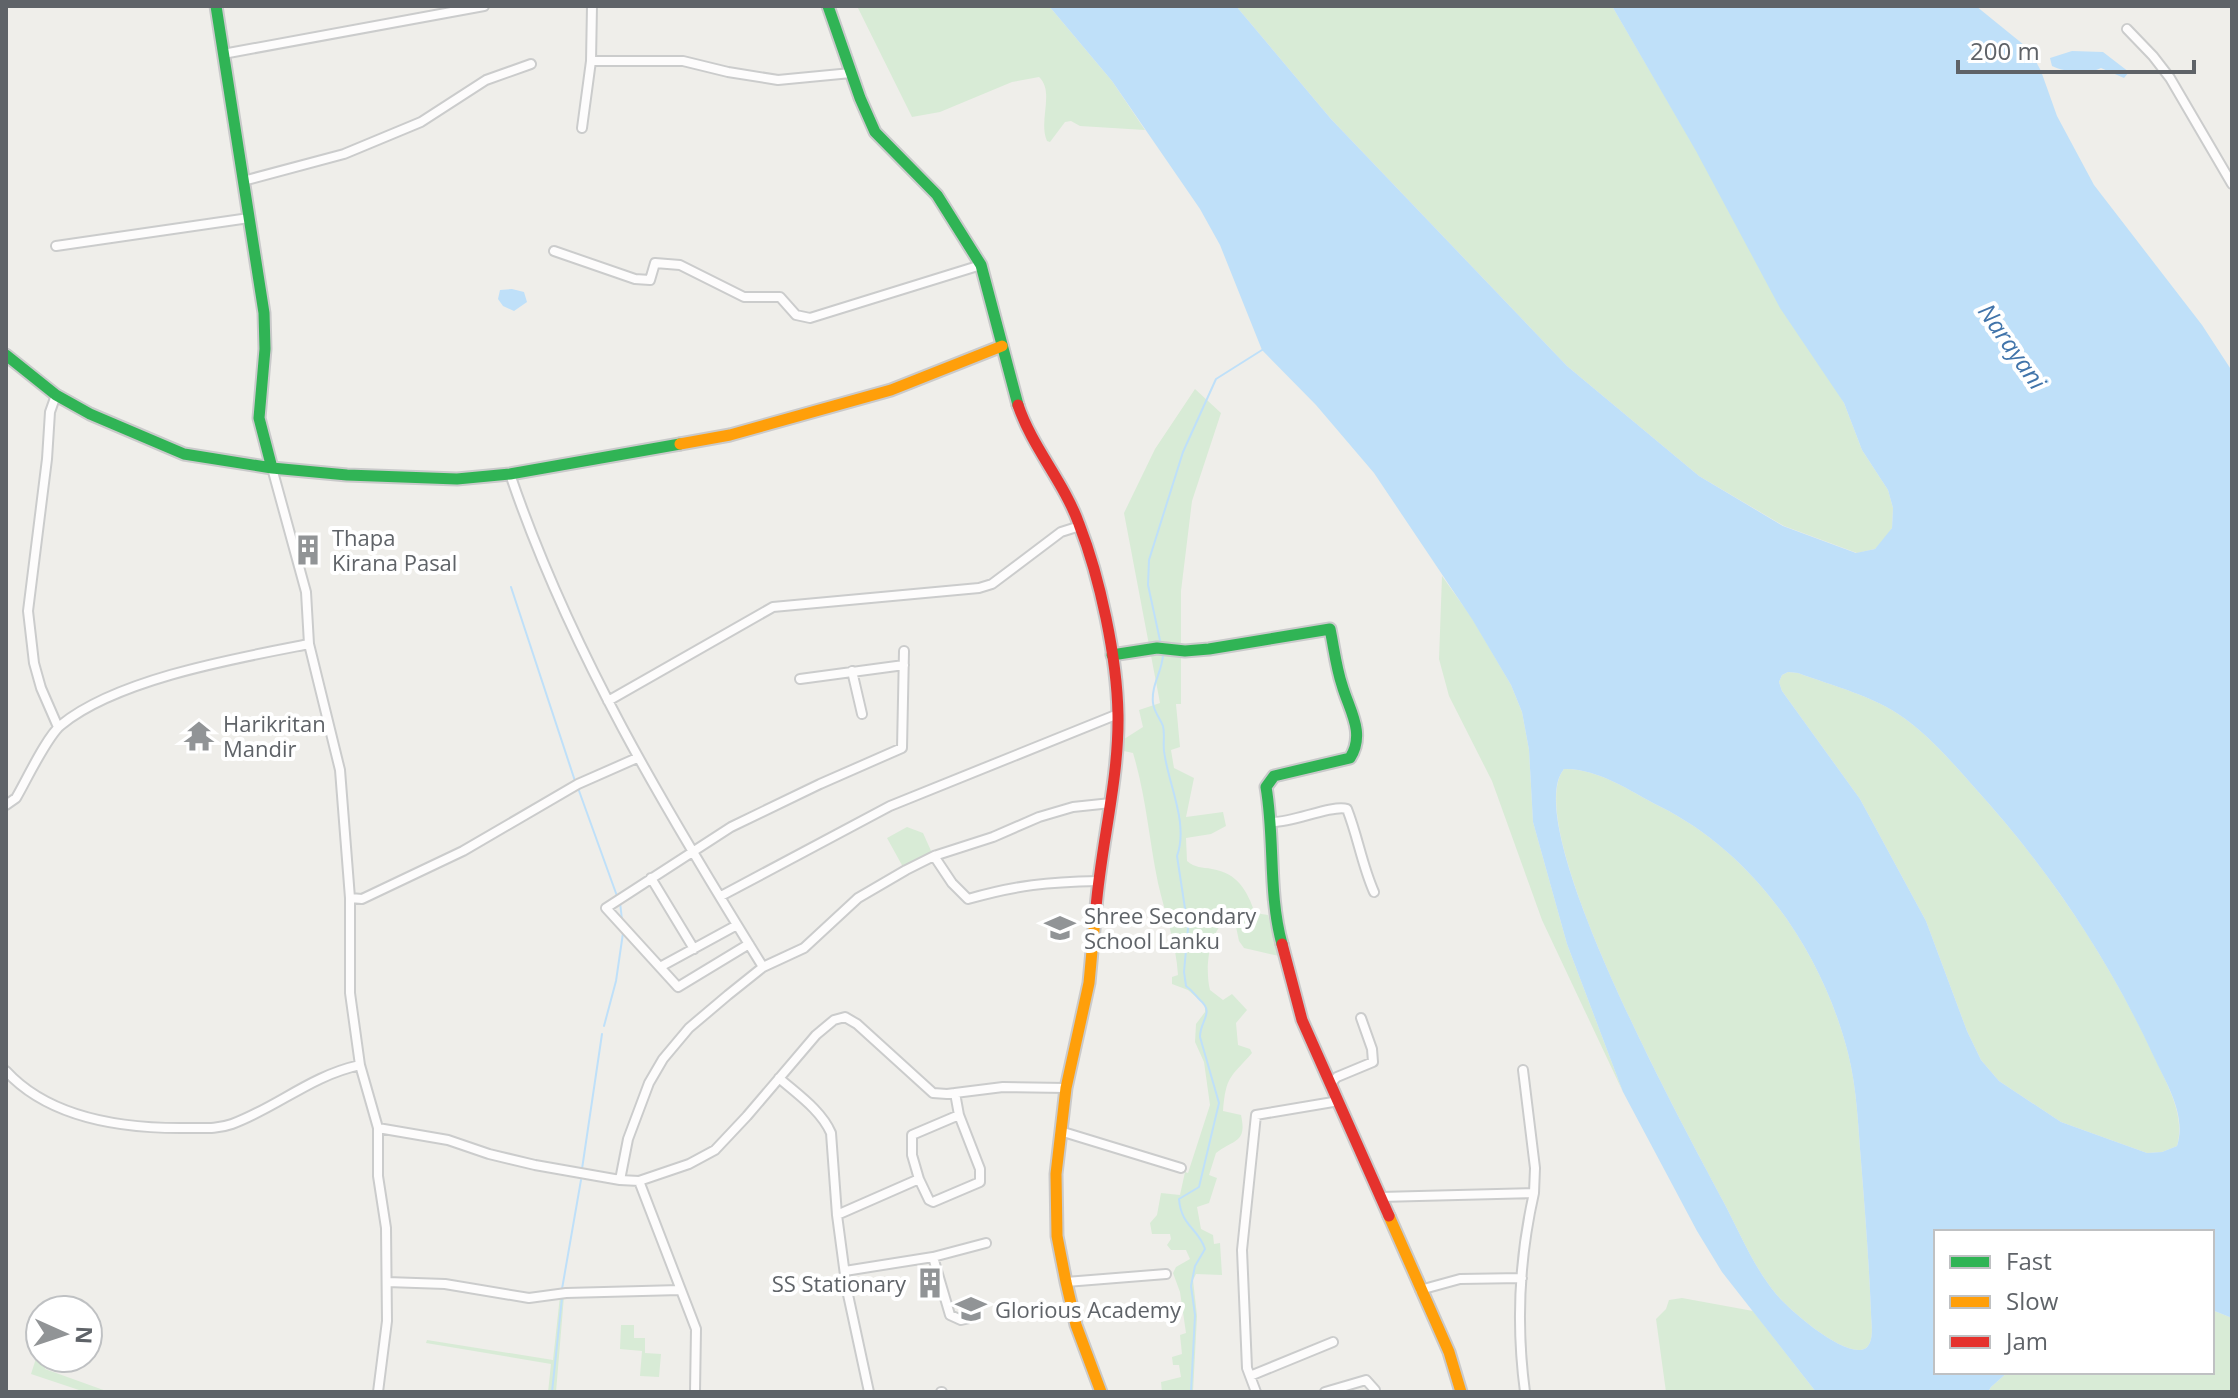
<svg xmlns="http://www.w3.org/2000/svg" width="2238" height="1398" font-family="'Open Sans',sans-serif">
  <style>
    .green { fill: #d8ebd6 }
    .water { fill: #bfe0f9; fill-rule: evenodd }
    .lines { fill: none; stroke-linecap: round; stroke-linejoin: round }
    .stream { stroke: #bfe0f9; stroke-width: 2 }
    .street-casing { stroke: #cbcccc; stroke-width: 12 }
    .fast-casing { stroke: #cacacb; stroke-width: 15 }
    .slow-casing { stroke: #cacacb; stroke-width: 15 }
    .jam-casing { stroke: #cacacb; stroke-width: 15 }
    .street { stroke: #fdfcfc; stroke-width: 8 }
    .fast { stroke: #30b455; stroke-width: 11 }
    .slow { stroke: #ff9f0a; stroke-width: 11 }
    .jam { stroke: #e5322d; stroke-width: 11 }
    .labels { text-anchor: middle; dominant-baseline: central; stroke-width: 8; stroke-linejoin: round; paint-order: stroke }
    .poi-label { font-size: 22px; fill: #5f6368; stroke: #fff; text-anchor: start }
    .water-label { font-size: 24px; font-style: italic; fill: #4174aa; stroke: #fff }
  </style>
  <rect width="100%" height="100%" fill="#efeeea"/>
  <path class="green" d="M857,6H1049L1112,81L1145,130L1080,126L1071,121L1065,122L1050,142L1047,141C1038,121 1055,92 1039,77L1012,82L940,112L912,117Z
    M1236,6H1612L1844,403L1862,450L1888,490L1893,508L1892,528L1884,540L1875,549L1857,553L1784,526L1699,476L1567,366L1331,119Z
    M1195,389L1221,413L1192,501L1181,591V704H1176L1180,747L1171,750L1174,768L1194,778L1186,817L1223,812L1226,826L1211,834L1186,838L1187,861C1195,868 1202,867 1212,869C1238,873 1247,891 1255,913L1268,915L1279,956L1244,948L1239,941L1235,922L1225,921C1208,935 1205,970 1210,990L1223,1000L1232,994L1247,1010L1236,1023L1238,1045L1250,1049L1252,1053C1230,1078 1226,1076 1223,1111L1241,1115C1247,1143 1235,1139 1216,1153L1209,1175L1217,1178L1209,1203L1197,1207L1201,1229L1213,1235L1214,1244L1220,1243L1222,1275L1196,1274L1193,1280L1197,1316L1193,1392H1162L1161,1382L1181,1377L1179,1365H1173L1172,1357L1182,1354L1180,1335L1186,1333L1180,1292L1173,1273L1176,1267L1190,1259L1186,1250H1171L1167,1245L1171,1239L1170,1234H1152L1150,1223L1157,1215L1161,1193L1180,1195L1185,1172L1188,1173L1210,1105L1204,1062L1195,1042L1196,1024L1205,1012V1005L1188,990L1172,984V977L1178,975C1176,942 1165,914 1158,883C1149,839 1146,796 1133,753L1119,750L1121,741L1143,727L1139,710L1160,703L1124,513L1155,449Z
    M1442,576L1472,618L1511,685L1522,712L1529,750L1533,822L1567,944L1623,1092L1542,920L1492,781L1449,696L1439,659Z
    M1788,672L1798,673C1833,686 1874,696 1904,718C1930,737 1953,763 1974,787C2047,867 2107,956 2153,1054C2166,1083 2186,1114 2177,1146L2162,1152L2147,1153L2061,1122L1999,1081L1981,1060L1967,1031L1926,921L1860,799L1782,691L1779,682L1782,675Z
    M1564,769C1597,768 1630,791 1659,806C1754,853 1822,951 1848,1053C1857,1089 1858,1125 1861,1161C1865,1212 1869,1262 1871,1313C1871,1322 1875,1341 1866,1348C1847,1361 1788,1309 1776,1294C1753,1266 1739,1231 1722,1199C1688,1134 1518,827 1564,769Z
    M907,827L923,833L932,853L903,867L887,838Z
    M560,1296H564L556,1392H548L551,1364L426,1343L427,1340L553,1360Z
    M1682,1298L1753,1311L1816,1392H1666L1656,1319L1666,1309L1669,1300Z
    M2212,1310L2232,1318V1392H1988L1991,1387L2008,1372H2212Z
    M621,1325H634V1338H645V1353L661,1354L659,1377L640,1376L642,1351L620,1349Z
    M40,1346V1358H47L45,1369L109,1392H85L31,1374Z"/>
  <path class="water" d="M1049,6H1236L1331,119L1567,366L1699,476L1783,526L1856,553L1875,549L1892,528L1893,508L1888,490L1862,450L1844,403L1780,308L1696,151L1612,6H1976L2024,45L2033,56L2041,71L2057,116L2094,185L2202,325L2232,371V1318L2212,1310V1232H1936V1372H2008L1991,1387L1988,1392H1816L1722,1272L1697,1231L1623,1092L1567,944L1533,822L1529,750L1522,712L1511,685L1472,619L1374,473L1316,405L1262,350L1220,245L1200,209L1112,81ZM1788,672L1798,673C1833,686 1874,696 1904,718C1930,737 1953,763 1974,787C2047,867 2107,956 2153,1055C2166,1083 2187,1115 2177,1146L2162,1152L2147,1153L2061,1122L1999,1081L1981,1060L1967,1031L1926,921L1860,799L1782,691L1779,682L1782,675ZM1564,769C1597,768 1630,791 1659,806C1754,853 1822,951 1848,1053C1857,1089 1858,1125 1861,1161C1865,1212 1869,1262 1871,1313C1871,1322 1875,1341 1866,1348C1847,1361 1788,1309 1776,1294C1753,1266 1739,1231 1722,1199C1689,1136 1517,825 1564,769Z
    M2072,51L2103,52L2129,72L2124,78L2101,68C2089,75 2064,72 2052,66L2050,58Z
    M512,289L524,292L527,302L514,311L503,306L498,299L500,290Z"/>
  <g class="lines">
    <path class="stream" d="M511,587L575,781
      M1161,645L1148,585L1149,560L1183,452L1216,379L1262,350
      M1163,655C1162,672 1151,685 1153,703C1154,712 1160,718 1163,726C1165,734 1163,743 1164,751C1168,784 1189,823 1177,856L1188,928L1184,972L1186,986C1193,991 1195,995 1200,1000C1215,1013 1200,1020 1200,1037L1219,1103L1199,1187L1179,1199C1181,1226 1199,1229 1205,1249L1195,1266L1191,1286L1195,1315L1191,1392
      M578,788L617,896
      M620,902L622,920
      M604,1026L616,981L623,933
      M582,1169L602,1034
      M562,1289L581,1180
      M552,1392L562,1298"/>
    <g class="street-casing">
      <path id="street" d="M2127,29L2153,56L2170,78L2232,184
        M223,54L484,6
        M591,61L592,6
        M582,128L591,61H683L728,72L778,80L851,73
        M243,181L344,154L421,122L486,80L531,64
        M56,246L249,218
        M554,251L635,279L650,280L655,263L680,265L744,297H780L796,315L810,318L981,265
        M56,395L50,412L47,459L28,611L34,663L41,688L58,727
        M272,468L306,592L309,644L340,770L350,898V993L360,1065L378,1128V1176L386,1228L387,1321L378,1392
        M510,474C570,651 665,809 763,967
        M852,671L862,714
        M800,679L904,665
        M608,701L773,607L979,588L992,584L1061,532L1080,526
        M6,805L16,798C26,781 47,736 61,725C117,679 237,658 309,644
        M1272,822C1292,823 1333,804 1347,809C1358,837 1362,865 1374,892
        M934,856L952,883L968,899C1017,885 1048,882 1098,881
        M651,878L694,949
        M721,896L890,806L1118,714
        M350,898L362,899L463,851L578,784L637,758
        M749,944L678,987L606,908L731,827L820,784L902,748L904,651
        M660,967L737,925
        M1523,1070L1535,1168L1534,1193
        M6,1071C51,1120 127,1129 189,1128C204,1128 218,1129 232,1124C278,1107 310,1076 360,1065
        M779,1078C797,1094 821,1110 831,1133L837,1215L847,1290L869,1392
        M1330,1084L1337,1077L1373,1062L1372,1049L1361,1018
        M378,1128L448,1140L489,1154L535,1165L620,1180L639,1181L689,1164L715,1150L747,1116L816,1035L834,1020L845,1017L857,1024L933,1093L947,1094L1003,1087L1066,1088
        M1060,1131L1181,1168
        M919,1179L929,1200L933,1202L980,1182V1169L959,1115
        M620,1180L628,1139L649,1083L663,1059L689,1028L728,995L763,967L804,948L858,898L906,870L934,856L993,837L1039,817L1073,807L1111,803
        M639,1181L696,1329L695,1392
        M1380,1197L1534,1193C1519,1259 1516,1325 1525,1392
        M837,1215L919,1179L912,1155V1135L959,1115L955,1093
        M933,1257L986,1243
        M845,1271L933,1257L950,1315L961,1320L974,1317
        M387,1282L445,1284L529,1298L566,1293L680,1290
        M1066,1282L1166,1274
        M1420,1290L1460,1279L1522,1278
        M1250,1376L1333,1342
        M941,1392H942
        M1256,1392L1247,1368L1242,1250L1256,1115L1339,1101
        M1325,1392L1366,1380L1375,1390"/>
    </g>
    <g class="fast-casing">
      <path id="fast" d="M216,6L264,313L265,349L259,418L272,468
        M828,6L860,98L875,132L937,195L981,265L1018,405
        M6,355L56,395L90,414L184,454L272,468L347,475L457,479L510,474L680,444
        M1112,655L1157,648L1185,651L1209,649L1330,629C1334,648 1336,667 1342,685C1349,710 1366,733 1350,758L1274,776L1266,787C1275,839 1268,893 1282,944"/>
    </g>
    <g class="slow-casing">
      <path id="slow" d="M680,444L730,435L891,390L1002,346
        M1096,908L1089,983L1066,1088L1056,1174L1057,1236L1066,1282L1076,1325L1101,1392
        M1389,1216L1449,1352L1461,1392"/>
    </g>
    <g class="jam-casing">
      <path id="jam" d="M1018,405C1032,447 1064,482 1079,524C1100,578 1117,657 1118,715C1119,780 1101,844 1096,908
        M1282,944L1302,1020L1389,1216"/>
    </g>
    <use href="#street" class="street"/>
    <use href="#fast" class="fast"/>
    <use href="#slow" class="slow"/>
    <use href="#jam" class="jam"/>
  </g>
  <defs>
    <g id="building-bare" transform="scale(2.4)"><path d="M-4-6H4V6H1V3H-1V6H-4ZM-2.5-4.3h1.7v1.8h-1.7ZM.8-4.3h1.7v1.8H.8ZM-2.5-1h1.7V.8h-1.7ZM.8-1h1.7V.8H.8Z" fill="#919496" stroke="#fff" stroke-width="2.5" paint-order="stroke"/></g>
    <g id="temple-bare" transform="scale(2.4)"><path d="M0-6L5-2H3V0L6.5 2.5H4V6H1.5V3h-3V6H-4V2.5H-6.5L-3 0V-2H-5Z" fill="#919496" stroke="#fff" stroke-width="2.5" paint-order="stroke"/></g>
    <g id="school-bare" transform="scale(2.4)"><path d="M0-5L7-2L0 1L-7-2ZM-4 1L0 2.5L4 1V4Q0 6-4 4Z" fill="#919496" stroke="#fff" stroke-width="2.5" paint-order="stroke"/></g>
  </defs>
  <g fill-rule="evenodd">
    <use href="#building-bare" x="308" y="550"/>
    <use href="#temple-bare" x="199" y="736"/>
    <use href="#school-bare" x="1060" y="928"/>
    <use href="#building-bare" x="930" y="1283"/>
    <use href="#school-bare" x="971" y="1309"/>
  </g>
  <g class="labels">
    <g class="poi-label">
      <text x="332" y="537">Thapa<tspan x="332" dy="25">Kirana Pasal</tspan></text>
      <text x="223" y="723">Harikritan<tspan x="223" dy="25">Mandir</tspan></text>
      <text x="1084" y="915">Shree Secondary<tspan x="1084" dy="25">School Lanku</tspan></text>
      <text x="906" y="1283" text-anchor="end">SS Stationary</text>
      <text x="995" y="1309">Glorious Academy</text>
    </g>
    <g class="water-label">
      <text transform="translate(2013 346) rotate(55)">Narayani</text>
    </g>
  </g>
  <rect width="2238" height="1398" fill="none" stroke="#5f6368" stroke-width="16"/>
  <rect x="1934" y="1230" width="280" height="144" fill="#ffffff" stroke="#bfc1c3" stroke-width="2"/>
  <rect x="1950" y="1256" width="40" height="12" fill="#30b455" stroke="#bfc1c3" stroke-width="2"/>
  <text x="2006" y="1270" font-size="24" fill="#5f6368">Fast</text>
  <rect x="1950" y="1296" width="40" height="12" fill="#ff9f0a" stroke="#bfc1c3" stroke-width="2"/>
  <text x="2006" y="1310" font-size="24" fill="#5f6368">Slow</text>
  <rect x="1950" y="1336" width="40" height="12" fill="#e5322d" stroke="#bfc1c3" stroke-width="2"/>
  <text x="2006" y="1350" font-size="24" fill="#5f6368">Jam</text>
  <g transform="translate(64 1334) rotate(93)"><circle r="38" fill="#ffffff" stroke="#bfc1c3" stroke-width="2"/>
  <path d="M0-6L14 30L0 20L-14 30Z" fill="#919496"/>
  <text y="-12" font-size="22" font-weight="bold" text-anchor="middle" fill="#5f6368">N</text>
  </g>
  <path d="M1958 60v12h236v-12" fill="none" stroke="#5f6368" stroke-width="4"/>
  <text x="1970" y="60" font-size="24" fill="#5f6368" stroke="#ffffff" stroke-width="6" paint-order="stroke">200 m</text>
</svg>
